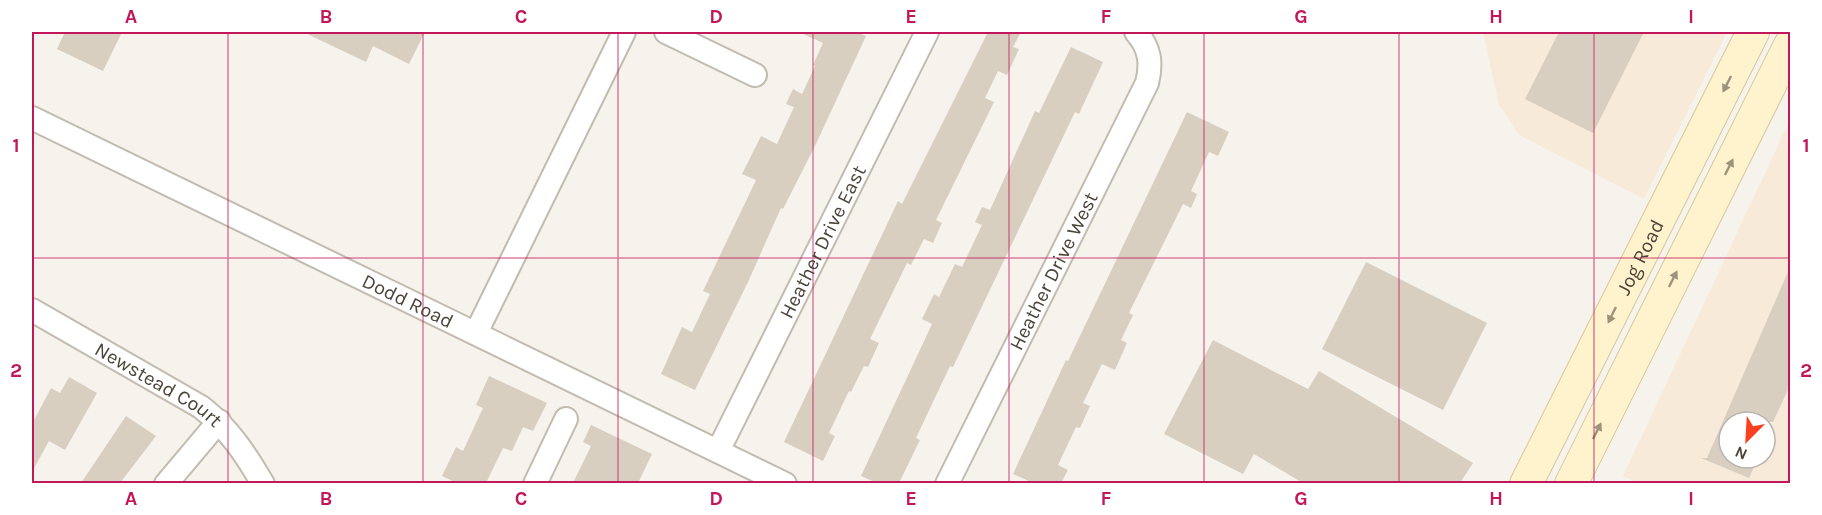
<svg xmlns="http://www.w3.org/2000/svg" width="1822" height="515" font-family="Karla,sans-serif">
  <style>
    .commercial { fill: #f7ead8; fill-rule: evenodd }
    .building { fill: #d8cfc1 }
    .lines { fill: none; stroke-linecap: round; stroke-linejoin: round }
    .minor-casing { stroke: #c2bbae; stroke-width: 26 }
    .secondary-casing { stroke: #d6c79b; stroke-width: 34 }
    .minor { stroke: #fff; stroke-width: 22 }
    .secondary { stroke: #fff3cd; stroke-width: 32 }
    .oneway { fill: #9c937c }
    .grid { fill: none; stroke: #c2185b; stroke-width: 1.5; stroke-opacity: 0.55 }
    .labels { text-anchor: middle; dominant-baseline: central; stroke-width: 5; stroke-linejoin: round; paint-order: stroke }
    .street-label { font-size: 20px; fill: #4b4439; stroke: #fff }
    .neatline { fill: none; stroke: #c2185b; stroke-width: 2 }
    .grid-label { font-size: 20px; text-anchor: middle; font-weight: bold; fill: #c2185b }
  </style>
  <rect width="100%" height="100%" fill="#f6f3ec"/>
  <path class="commercial" d="M1483,32H1727L1644,199L1519,135L1499,105Z
    M1790,120V483L1641,484L1623,476ZM1729,422H1765V458H1729Z"/>
  <path class="building" d="M65,32H122L103,71L57,49Z
    M303,32H425L409,64L373,46L366,62Z
    M799,32H856L866,36L815,146L783,209L781,208L748,282L695,390L661,374L682,327L692,332L710,294L703,291L756,180L742,174L761,136L777,144L794,107L786,104L793,89L802,94L815,66L813,65L823,43Z
    M988,32H1021L1013,47L1019,49L1007,75L998,71L985,98L994,102L936,220L942,223L933,243L924,239L911,265L907,263L870,339L879,343L868,367L864,366L851,392L849,391L829,433L835,436L823,461L784,442L898,201L902,204Z
    M1559,32H1644L1593,133L1525,99Z
    M1071,47L1103,62L1079,114L1075,112L953,367L950,366L916,438L920,440L899,483H877L861,476L932,324L922,319L934,294L939,297L955,264L962,267L982,225L975,222L982,207L990,210L1035,111L1039,113Z
    M1187,112L1229,132L1218,156L1209,152L1191,191L1197,194L1191,208L1183,204L1129,313L1133,315L1121,340L1127,343L1115,370L1102,364L1083,403L1090,406L1080,428L1076,427L1058,465L1068,470L1061,483H1033L1013,474L1066,360L1068,361Z
    M1366,262L1487,323L1443,410L1322,349Z
    M1791,265V383L1773,422H1729V458H1758L1749,478L1701,458H1707Z
    M1213,340L1308,389L1319,371L1473,463L1460,483H1303L1254,454L1243,474L1164,434Z
    M489,376L547,403L533,431L523,427L512,451L503,448L486,483H457L442,476L456,447L463,451L483,408L476,405Z
    M69,377L97,393L65,450L49,441L32,472V424L51,388L60,393Z
    M126,416L156,436L120,483H81Z
    M591,425L652,454L638,483H573L591,446L583,442Z"/>
  <g class="lines">
    <g class="minor-casing">
      <g id="minor">
        <path d="M666,32L755,75"/>
        <path id="s1" d="M32,118L785,484"/>
        <path id="s2" d="M32,310L201,407C229,429 245,453 263,484"/>
        <path d="M476,333L624,32"/>
        <path id="s3" d="M718,451L927,32"/>
        <path d="M166,484L219,421"/>
        <path d="M535,484L566,419"/>
        <path id="s4" d="M947,484L1147,83C1152,63 1150,48 1136,32"/>
      </g>
    </g>
    <g class="secondary-casing">
      <g id="secondary">
        <path id="s5" d="M1526,484L1753,32"/>
        <path d="M1571,484L1790,45"/>
      </g>
    </g>
    <use href="#minor" class="minor"/>
    <use href="#secondary" class="secondary"/>
  </g>
  <defs><path id="oneway-solid" d="M-6-.8H1V-3.2L6.5 0L1 3.2V.8H-6Z" transform="scale(1.5)"/></defs>
  <g class="oneway">
    <use href="#oneway-solid" transform="translate(1727 84) rotate(117)"/>
    <use href="#oneway-solid" transform="translate(1729 167) rotate(-63)"/>
    <use href="#oneway-solid" transform="translate(1673 279) rotate(-63)"/>
    <use href="#oneway-solid" transform="translate(1612 315) rotate(116)"/>
    <use href="#oneway-solid" transform="translate(1597 431) rotate(-63)"/>
  </g>
  <path class="grid" d="M228,32V484M423,32V484M618,32V484M813,32V484M1009,32V484M1204,32V484M1399,32V484M1594,32V484M32,258H1790"/>
  <g class="labels">
    <g class="street-label">
      <text stroke="none"><textPath href="#s3" startOffset="234">Heather Drive East</textPath></text>
      <text stroke="none"><textPath href="#s5" startOffset="254">Jog Road</textPath></text>
      <text stroke="none"><textPath href="#s4" startOffset="238">Heather Drive West</textPath></text>
      <text stroke="none"><textPath href="#s1" startOffset="418">Dodd Road</textPath></text>
      <text stroke="none"><textPath href="#s2" startOffset="147">Newstead Court</textPath></text>
    </g>
  </g>
  <rect width="1822" height="515" fill="none" stroke="#ffffff" stroke-width="66"/>
  <g transform="translate(1747 440) rotate(204)"><circle r="28" fill="#ffffff" stroke="#b7b4b0" stroke-width="1.5"/>
  <path d="M0-4.5L10 22L0 15L-10 22Z" fill="#fc3f1d"/>
  <text y="-9" font-size="16" font-weight="bold" text-anchor="middle" fill="#4b4439">N</text>
  </g>
  <rect x="33" y="33" width="1756" height="449" class="neatline"/>
  <g class="grid-label">
    <text x="131" y="23">A</text>
    <text x="326" y="23">B</text>
    <text x="521" y="23">C</text>
    <text x="716" y="23">D</text>
    <text x="911" y="23">E</text>
    <text x="1106" y="23">F</text>
    <text x="1301" y="23">G</text>
    <text x="1496" y="23">H</text>
    <text x="1691" y="23">I</text>
    <text x="16" y="152">1</text>
    <text x="1806" y="152">1</text>
    <text x="16" y="377">2</text>
    <text x="1806" y="377">2</text>
    <text x="131" y="505">A</text>
    <text x="326" y="505">B</text>
    <text x="521" y="505">C</text>
    <text x="716" y="505">D</text>
    <text x="911" y="505">E</text>
    <text x="1106" y="505">F</text>
    <text x="1301" y="505">G</text>
    <text x="1496" y="505">H</text>
    <text x="1691" y="505">I</text>
  </g>
</svg>
